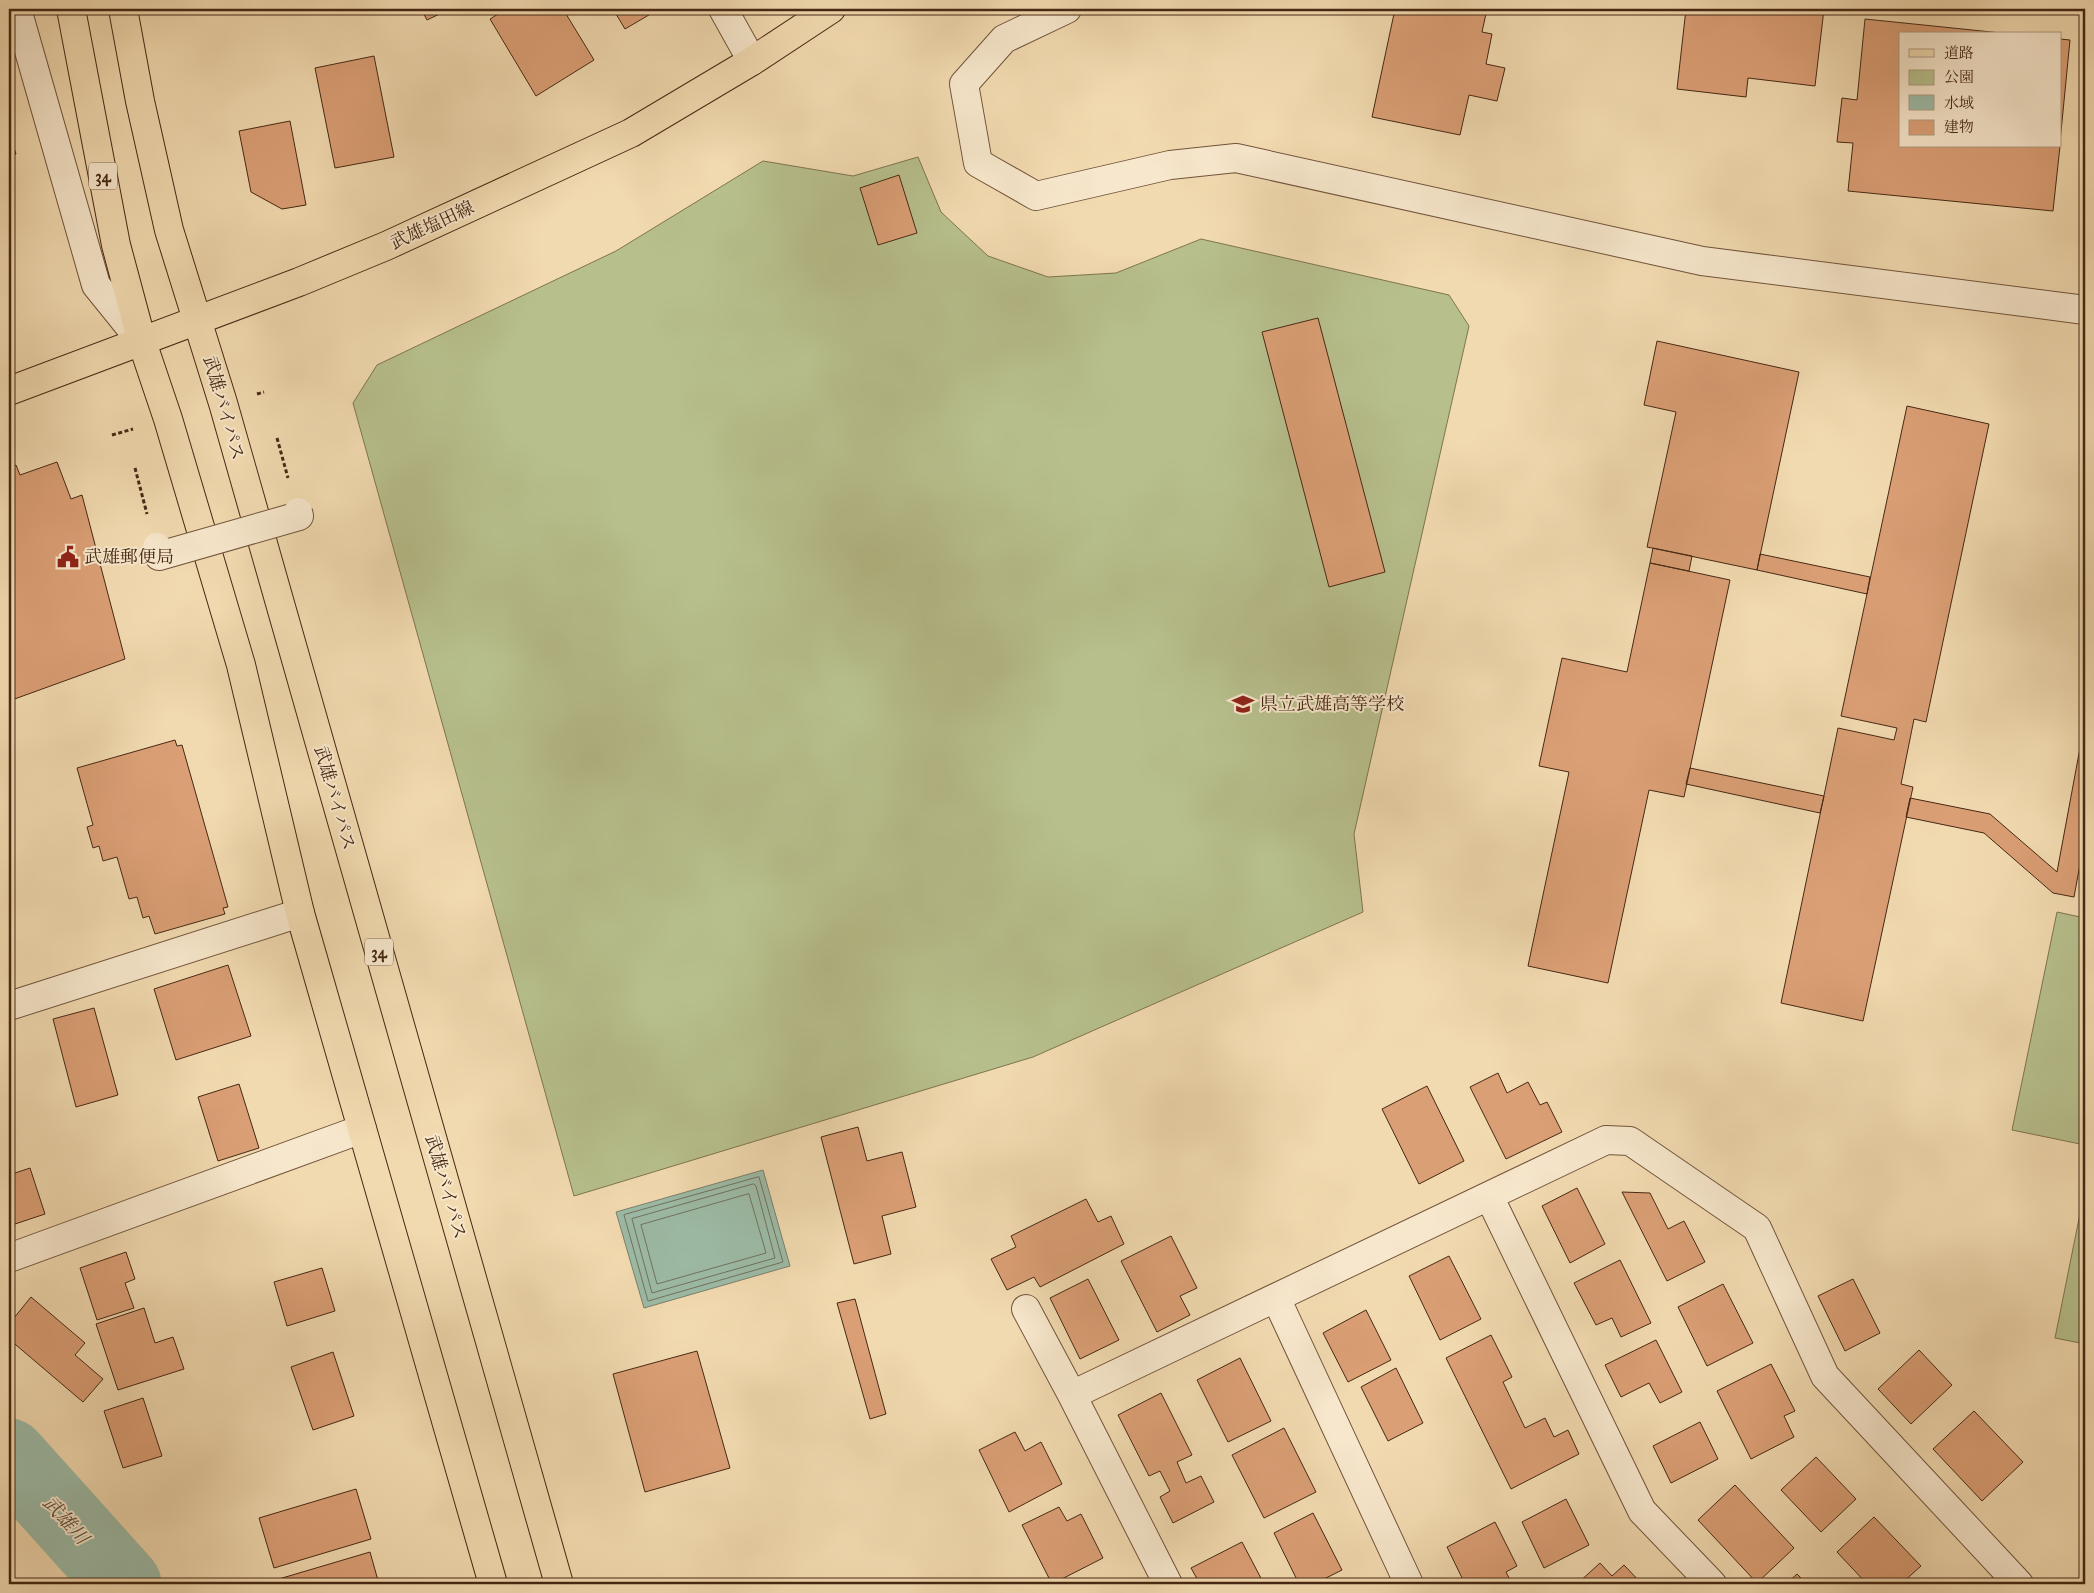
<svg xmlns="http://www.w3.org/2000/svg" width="2094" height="1593" font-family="'IM FELL Great Primer','Noto Serif JP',serif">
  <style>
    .green { fill: #b7c08d; stroke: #7e7450 }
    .water { fill: #9cbba7; stroke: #7a806c }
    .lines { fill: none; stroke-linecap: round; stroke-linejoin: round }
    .shore { stroke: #71725e; stroke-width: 1 }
    .river { stroke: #9cbba7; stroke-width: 75 }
    .building { fill: #db9f75; stroke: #462814 }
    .minor-casing { stroke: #71543b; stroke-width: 30 }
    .major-casing { stroke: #462814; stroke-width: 30 }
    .highway-casing { stroke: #462814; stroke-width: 30 }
    .path { stroke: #462814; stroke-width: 3; stroke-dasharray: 4 2.5; stroke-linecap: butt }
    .minor { stroke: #f7e7cc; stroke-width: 28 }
    .major { stroke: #f2dab0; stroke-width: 28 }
    .highway { stroke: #f2dab0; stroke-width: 28 }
    .minor-bridge-casing { stroke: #71543b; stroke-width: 30; stroke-linecap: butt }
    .minor-bridge { stroke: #f7e7cc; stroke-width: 28 }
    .labels { text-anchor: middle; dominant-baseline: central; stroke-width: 4; stroke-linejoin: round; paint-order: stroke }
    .shield { fill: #f7e7cc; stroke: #7b614b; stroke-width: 1 }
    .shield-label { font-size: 16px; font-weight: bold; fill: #462814 }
    .street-label { font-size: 18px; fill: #462814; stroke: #f7e7cc }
    .poi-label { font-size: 18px; fill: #462814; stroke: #f7e7cc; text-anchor: start }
    .water-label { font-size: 19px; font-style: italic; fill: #5c4d39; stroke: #f7e7cc }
  </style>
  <rect width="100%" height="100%" fill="#f2dab0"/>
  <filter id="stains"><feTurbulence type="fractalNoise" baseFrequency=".004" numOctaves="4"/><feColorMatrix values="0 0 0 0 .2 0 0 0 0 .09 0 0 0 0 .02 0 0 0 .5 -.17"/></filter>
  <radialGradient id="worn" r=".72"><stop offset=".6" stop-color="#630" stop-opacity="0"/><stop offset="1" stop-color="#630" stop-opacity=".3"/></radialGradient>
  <path class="green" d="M918,157L941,212L988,256L1048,277L1116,273L1201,239L1449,295L1469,326L1354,834L1363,912L1033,1057L574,1196L353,403L377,365L616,251L763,161L853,176Z
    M2057,912L2085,918V1145L2012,1130Z
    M2085,1189V1344L2055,1338Z"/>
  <path class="water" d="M763,1170L790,1266L644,1308L616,1212Z"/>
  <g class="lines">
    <path class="shore" d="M759,1177L783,1262L648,1301L624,1215Z
      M754,1184L756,1186L775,1258L652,1293L632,1219Z
      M749,1194L766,1253L657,1284L641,1225Z"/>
    <path class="river" d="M9,1456L124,1584"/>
  </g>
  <path class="building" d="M421,9H450L427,20Z
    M506,9H563L594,60L536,96L490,19Z
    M613,9H659L625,29Z
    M1395,9H1487L1482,32L1492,34L1486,64L1505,68L1497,101L1469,95L1460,135L1372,117Z
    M1686,9H1824L1815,86L1748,78L1746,97L1677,89Z
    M1865,19L2011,34H1900V146H2060L2053,211L1848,191L1853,143L1837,142L1842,98L1857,100Z
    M2060,39L2070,40L2060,142Z
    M374,56L394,157L335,168L315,68Z
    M290,121L306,205L282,209L251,192L239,131Z
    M9,132L16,154L9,157Z
    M899,175L917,233L878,245L860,188Z
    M9,298L14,314L9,316Z
    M1318,318L1385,572L1329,587L1262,332Z
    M1657,341L1799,372L1757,570L1647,547L1676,412L1644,405Z
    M1907,406L1989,424L1926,722L1914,719L1901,784L1913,787L1863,1021L1781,1003L1838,728L1894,740L1897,728L1841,716Z
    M57,462L71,499L82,495L125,659L9,701V468L16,465L20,475Z
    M1653,548L1692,556L1689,571L1650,563Z
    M1760,554L1870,577L1867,594L1757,570Z
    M1650,563L1730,580L1684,797L1649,790L1608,983L1528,966L1569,772L1539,766L1562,658L1627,672Z
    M2085,721V837L2074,897L2053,893L1984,833L1906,817L1910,798L1990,814L2057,872Z
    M175,740L177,746L182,745L228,907L223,908L225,914L155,934L149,916L143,918L137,897L129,899L117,857L103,861L99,846L93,848L87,827L93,825L77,768Z
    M1690,768L1824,796L1820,813L1686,784Z
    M228,965L251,1036L176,1060L154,989Z
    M94,1008L118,1095L76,1107L53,1019Z
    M1498,1073L1507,1093L1528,1082L1540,1105L1547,1102L1562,1132L1506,1159L1470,1087Z
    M239,1084L259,1148L218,1161L198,1097Z
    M1427,1086L1464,1161L1419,1184L1382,1109Z
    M858,1127L867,1161L902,1152L916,1207L882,1216L891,1254L854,1264L821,1137Z
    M30,1168L45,1214L9,1226V1175Z
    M1577,1188L1605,1244L1570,1263L1542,1206Z
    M1622,1192L1650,1193L1668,1229L1684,1221L1705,1262L1667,1281Z
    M1086,1199L1098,1222L1111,1216L1124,1244L1040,1287L1034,1277L1007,1290L991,1259L1016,1247L1011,1236Z
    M1171,1236L1197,1288L1180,1296L1190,1315L1157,1332L1121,1261Z
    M126,1252L135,1279L125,1283L134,1308L97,1320L80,1268Z
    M1449,1256L1481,1319L1440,1340L1409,1276Z
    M1620,1260L1651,1323L1621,1337L1612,1318L1596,1325L1574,1283Z
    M322,1268L335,1311L287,1326L274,1282Z
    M1088,1279L1119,1340L1080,1359L1050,1298Z
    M1853,1279L1880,1333L1845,1351L1818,1296Z
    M1723,1284L1753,1343L1707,1366L1678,1307Z
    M31,1297L85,1343L75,1355L103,1379L83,1402L9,1339V1324Z
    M855,1299L886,1414L870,1419L837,1303Z
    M144,1308L155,1343L173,1337L184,1369L118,1390L96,1324Z
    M1366,1310L1391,1360L1348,1382L1323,1333Z
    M1491,1335L1512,1377L1503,1382L1525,1428L1545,1418L1554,1437L1568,1430L1579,1454L1511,1489L1446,1358Z
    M1656,1340L1682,1392L1660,1403L1649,1383L1621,1397L1605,1365Z
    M1919,1350L1952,1385L1911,1424L1878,1389Z
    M697,1351L730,1468L645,1492L613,1374Z
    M333,1352L354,1416L313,1430L291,1367Z
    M1240,1358L1271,1421L1228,1442L1197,1380Z
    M1771,1364L1795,1411L1784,1416L1794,1437L1751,1459L1717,1391Z
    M1396,1368L1423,1423L1388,1441L1361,1387Z
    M1161,1393L1192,1455L1177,1462L1186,1483L1201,1476L1214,1502L1173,1523L1160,1497L1170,1491L1160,1471L1149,1476L1118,1415Z
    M143,1398L162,1456L123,1468L104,1411Z
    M1974,1411L2023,1462L1982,1501L1933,1449Z
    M1700,1422L1718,1459L1671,1483L1653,1446Z
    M1284,1428L1316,1492L1264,1518L1232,1455Z
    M1015,1432L1025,1451L1041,1442L1062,1484L1009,1512L979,1450Z
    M1816,1457L1856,1499L1821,1532L1781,1490Z
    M1735,1485L1794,1548L1757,1583L1698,1520Z
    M356,1489L371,1539L274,1568L259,1518Z
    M1566,1499L1589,1545L1544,1568L1522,1522Z
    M1059,1507L1067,1521L1081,1514L1103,1558L1052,1584L1022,1525Z
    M1313,1513L1342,1570L1314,1584H1299L1274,1533Z
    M1874,1517L1921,1566L1901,1584H1867L1837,1552Z
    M1495,1522L1517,1566L1506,1572L1512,1584H1465L1447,1547Z
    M1242,1542L1264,1584H1200L1191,1568Z
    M370,1552L379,1584H262Z
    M1600,1563L1612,1576L1624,1565L1642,1584H1577Z
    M1797,1574L1807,1584H1786Z
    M1363,1580L1365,1584H1354Z"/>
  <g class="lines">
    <g class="minor-casing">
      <path id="minor" d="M17,9L96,285L142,342
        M723,9L752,61
        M1067,9L1004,39L964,84L978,163L1036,196L1170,165L1236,158L1702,261L2085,310
        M9,1006L300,913
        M1489,1196L1642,1511L1712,1584
        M9,1258L362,1129
        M1276,1298L1409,1584
        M1026,1309L1072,1395
        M1168,1584L1072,1395L1606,1140L1630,1141L1757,1228L1825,1376L2019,1584"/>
    </g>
    <g class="major-casing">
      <path id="major" d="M9,391L299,282L386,246L631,133L752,61L831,9"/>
    </g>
    <g class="highway-casing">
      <path id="highway" d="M71,9L116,245L142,342L168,419L241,665L300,913L493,1584
        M123,9L140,101L169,230L223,403L559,1584"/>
    </g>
    <path class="path" d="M257,394L264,392
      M112,435L133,429
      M277,438L288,478
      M135,468L147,514"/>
    <use href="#minor" class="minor"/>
    <use href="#major" class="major"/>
    <use href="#highway" class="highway"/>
    <g class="minor-bridge-casing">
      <path id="minor-bridge" d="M157,547L159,556L299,516L298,512"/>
    </g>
    <use href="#minor-bridge" class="minor-bridge"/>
  </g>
  <defs>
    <g id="civic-bare" transform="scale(1.725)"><path d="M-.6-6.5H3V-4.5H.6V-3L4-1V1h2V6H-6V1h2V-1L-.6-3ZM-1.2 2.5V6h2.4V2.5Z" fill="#8f2418" stroke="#f7e7cc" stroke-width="2.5" paint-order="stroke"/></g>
    <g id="school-bare" transform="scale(1.725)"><path d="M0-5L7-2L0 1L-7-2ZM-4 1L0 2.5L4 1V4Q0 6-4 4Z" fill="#8f2418" stroke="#f7e7cc" stroke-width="2.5" paint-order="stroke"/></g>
  </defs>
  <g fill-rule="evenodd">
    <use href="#civic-bare" x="68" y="557"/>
    <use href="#school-bare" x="1243" y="704"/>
  </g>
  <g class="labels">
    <g class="shield">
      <rect x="89" y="162.5" width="28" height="27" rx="4"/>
      <rect x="365" y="938.5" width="28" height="27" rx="4"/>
    </g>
    <g class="shield-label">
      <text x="103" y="176">34</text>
      <text x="379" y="952">34</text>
    </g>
    <g class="street-label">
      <text transform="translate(432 225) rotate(-25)">武雄塩田線</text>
      <text transform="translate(224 408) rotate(74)">武雄バイパス</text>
      <text transform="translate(335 798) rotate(74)">武雄バイパス</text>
      <text transform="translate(446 1187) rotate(74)">武雄バイパス</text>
    </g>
    <g class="poi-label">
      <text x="84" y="557">武雄郵便局</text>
      <text x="1260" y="704">県立武雄高等学校</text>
    </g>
    <g class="water-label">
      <text transform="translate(66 1520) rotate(48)">武雄川</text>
    </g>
  </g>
  <rect width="2094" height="1593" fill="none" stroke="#f2dab0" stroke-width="30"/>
  <rect x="10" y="10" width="2074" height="1573" fill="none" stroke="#462814" stroke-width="2.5"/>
  <rect x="15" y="15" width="2064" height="1563" fill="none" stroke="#462814"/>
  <rect x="1899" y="32" width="162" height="115" fill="#f7e7cc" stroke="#b09b82"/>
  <rect x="1909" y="49" width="25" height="8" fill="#f2dab0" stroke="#b09b82"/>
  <text x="1944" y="58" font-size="15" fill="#462814">道路</text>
  <rect x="1909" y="70" width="25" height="15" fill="#b7c08d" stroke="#b09b82"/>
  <text x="1944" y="82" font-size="15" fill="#462814">公園</text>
  <rect x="1909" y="95" width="25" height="15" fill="#9cbba7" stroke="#b09b82"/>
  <text x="1944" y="108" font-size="15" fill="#462814">水域</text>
  <rect x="1909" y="120" width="25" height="15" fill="#db9f75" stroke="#b09b82"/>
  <text x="1944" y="132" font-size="15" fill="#462814">建物</text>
  <rect width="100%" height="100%" filter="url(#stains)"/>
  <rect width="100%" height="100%" fill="url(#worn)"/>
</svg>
